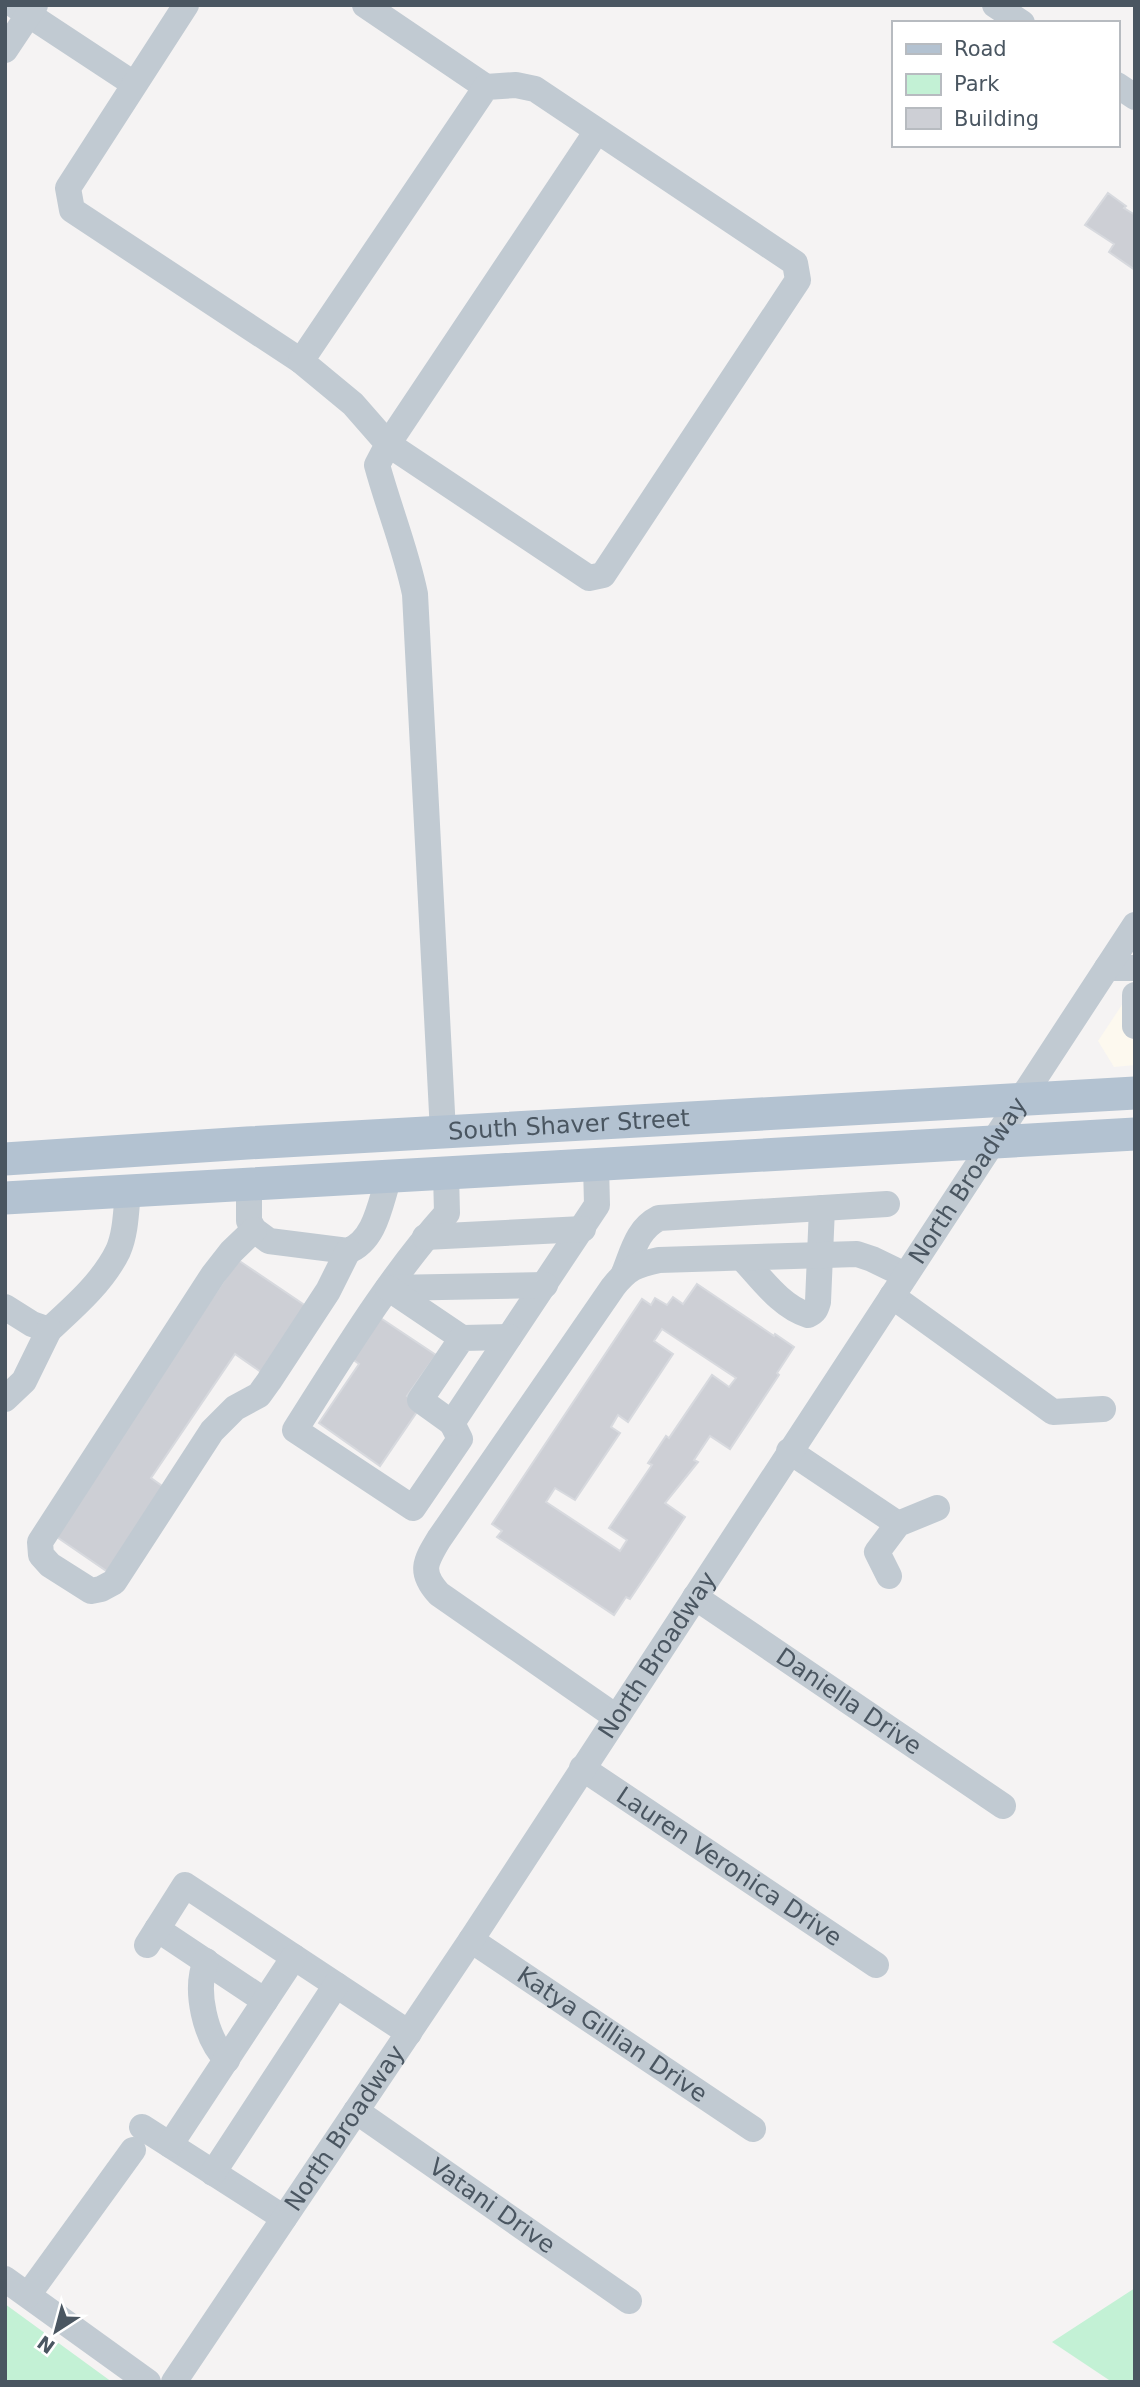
<svg xmlns="http://www.w3.org/2000/svg" width="1140" height="2387" font-family="'DejaVu Sans',sans-serif">
  <style>
    .commercial { fill: #fdf9ef }
    .green { fill: #c3f1d5 }
    .building { fill: #cdcfd5; stroke: #d7d9de; stroke-width: 2; fill-rule: evenodd }
    .lines { fill: none; stroke-linecap: round; stroke-linejoin: round }
    .minor { stroke: #c1cad2; stroke-width: 26 }
    .major { stroke: #b3c2d1; stroke-width: 33 }
    .labels { text-anchor: middle; dominant-baseline: central; stroke-width: 5; stroke-linejoin: round; paint-order: stroke }
    .street-label { font-size: 24px; fill: #4a5661; stroke: #fff }
  </style>
  <rect width="100%" height="100%" fill="#f5f3f3"/>
  <path class="commercial" d="M1135,985V1065L1114,1067L1098,1041Z"/>
  <path class="green" d="M1135,2288V2382H1112L1052,2342Z
    M5,2304L112,2382H5Z"/>
  <path class="building" d="M1108,193L1126,206L1124,208L1135,215V270L1109,252L1114,244L1085,225Z
    M238,1260L306,1306L261,1372L235,1354L151,1478L165,1488L108,1572L51,1533Z
    M697,1284L774,1336L775,1334L794,1347L777,1373L779,1375L730,1449L710,1436L694,1460L698,1462L665,1503L685,1517L630,1599L626,1597L614,1615L497,1537L502,1531L492,1524L642,1299L651,1305L655,1298L667,1305L673,1297L683,1304ZM662,1329L736,1378L729,1387L712,1375L669,1438L666,1436L648,1463L652,1465L609,1528L627,1540L620,1551L546,1502L555,1488L575,1500L620,1433L611,1427L618,1415L628,1422L673,1354L654,1341Z
    M379,1317L436,1355L407,1396L421,1406L380,1466L319,1423L359,1364L351,1358Z"/>
  <g class="lines">
    <g class="minor">
      <path d="M14,5L134,84"/>
      <path d="M186,5L68,188L72,210L301,361"/>
      <path d="M365,5L486,87"/>
      <path d="M995,5L1022,23"/>
      <path d="M5,50L35,5"/>
      <path d="M1117,85L1135,97"/>
      <path d="M1107,968H1135"/>
      <path d="M1135,995V1026"/>
      <path d="M443,1132L415,594C406,550 389,509 377,465L388,444L589,578L603,575L798,280L795,263L535,89L516,85L486,87L301,361L353,404L388,444L597,131"/>
      <path d="M446,1174L447,1213C388,1279 342,1356 295,1430L413,1508L460,1439L452,1423L597,1205L596,1165"/>
      <path d="M249,1184V1221L254,1230L269,1241L348,1251C376,1240 380,1203 389,1177"/>
      <path d="M254,1230L231,1252L213,1275L40,1542L41,1555L50,1565L91,1591L101,1589L114,1582L212,1431L235,1408L259,1395L269,1381L328,1291L348,1251"/>
      <path d="M425,1237L583,1229"/>
      <path d="M742,1258C761,1278 781,1307 808,1315C815,1312 816,1309 818,1302L822,1208"/>
      <path d="M624,1273C633,1251 637,1229 659,1218L887,1204"/>
      <path d="M388,1288L545,1285"/>
      <path d="M388,1288L462,1338"/>
      <path d="M892,1296L1053,1412L1103,1409"/>
      <path d="M5,1307L32,1324L49,1330C74,1307 103,1282 118,1251C126,1233 126,1210 128,1191"/>
      <path d="M5,1399L24,1381L49,1330"/>
      <path d="M452,1423L420,1400L462,1338L509,1337"/>
      <path d="M789,1451L898,1524"/>
      <path d="M889,1576L877,1552L898,1524L937,1508"/>
      <path id="s1" d="M695,1597L1003,1806"/>
      <path d="M616,1717L439,1594C419,1572 425,1562 439,1539L613,1287C628,1268 636,1265 659,1260L857,1254L872,1259L905,1275"/>
      <path id="s2" d="M582,1768L876,1965"/>
      <path d="M157,1929L265,2001"/>
      <path id="s3" d="M471,1940L753,2129"/>
      <path d="M147,1945L185,1885L409,2033"/>
      <path d="M206,1961C194,1990 205,2038 227,2060"/>
      <path id="s4" d="M356,2111L629,2301"/>
      <path d="M142,2127L284,2218"/>
      <path d="M170,2145L294,1957"/>
      <path d="M213,2173L336,1985"/>
      <path d="M5,2279L148,2382"/>
      <path d="M28,2295L133,2150"/>
      <path id="s5" d="M174,2382L471,1940L1135,925"/>
    </g>
    <g class="major">
      <path id="s6" d="M5,1159L247,1143L1135,1093"/>
      <path d="M5,1198L1135,1134"/>
    </g>
  </g>
  <g class="labels">
    <g class="street-label">
      <text stroke="none"><textPath href="#s6" startOffset="565">South Shaver Street</textPath></text>
      <text stroke="none"><textPath href="#s5" startOffset="1440">North Broadway</textPath></text>
      <text stroke="none"><textPath href="#s5" startOffset="873">North Broadway</textPath></text>
      <text stroke="none"><textPath href="#s1" startOffset="186">Daniella Drive</textPath></text>
      <text stroke="none"><textPath href="#s2" startOffset="177">Lauren Veronica Drive</textPath></text>
      <text stroke="none"><textPath href="#s3" startOffset="170">Katya Gillian Drive</textPath></text>
      <text stroke="none"><textPath href="#s5" startOffset="306">North Broadway</textPath></text>
      <text stroke="none"><textPath href="#s4" startOffset="166">Vatani Drive</textPath></text>
    </g>
  </g>
  <rect width="1140" height="2387" fill="none" stroke="#4a5661" stroke-width="14"/>
  <rect x="892" y="21" width="228" height="126" fill="#ffffff" stroke="#b7bbc0" stroke-width="2"/>
  <rect x="906" y="44" width="35" height="10" fill="#b3c2d1" stroke="#b7bbc0" stroke-width="2"/>
  <text x="954" y="56" font-size="21" fill="#4a5661">Road</text>
  <rect x="906" y="74" width="35" height="21" fill="#c3f1d5" stroke="#b7bbc0" stroke-width="2"/>
  <text x="954" y="91" font-size="21" fill="#4a5661">Park</text>
  <rect x="906" y="108" width="35" height="21" fill="#cdcfd5" stroke="#b7bbc0" stroke-width="2"/>
  <text x="954" y="126" font-size="21" fill="#4a5661">Building</text>
  <g transform="translate(56 2331) rotate(216)" stroke="#ffffff" stroke-width="5" paint-order="stroke">
  <path d="M0-5L12 26L0 18L-12 26Z" fill="#4a5661"/>
  <text y="-10" font-size="19" font-weight="bold" text-anchor="middle" fill="#4a5661">N</text>
  </g>
</svg>
